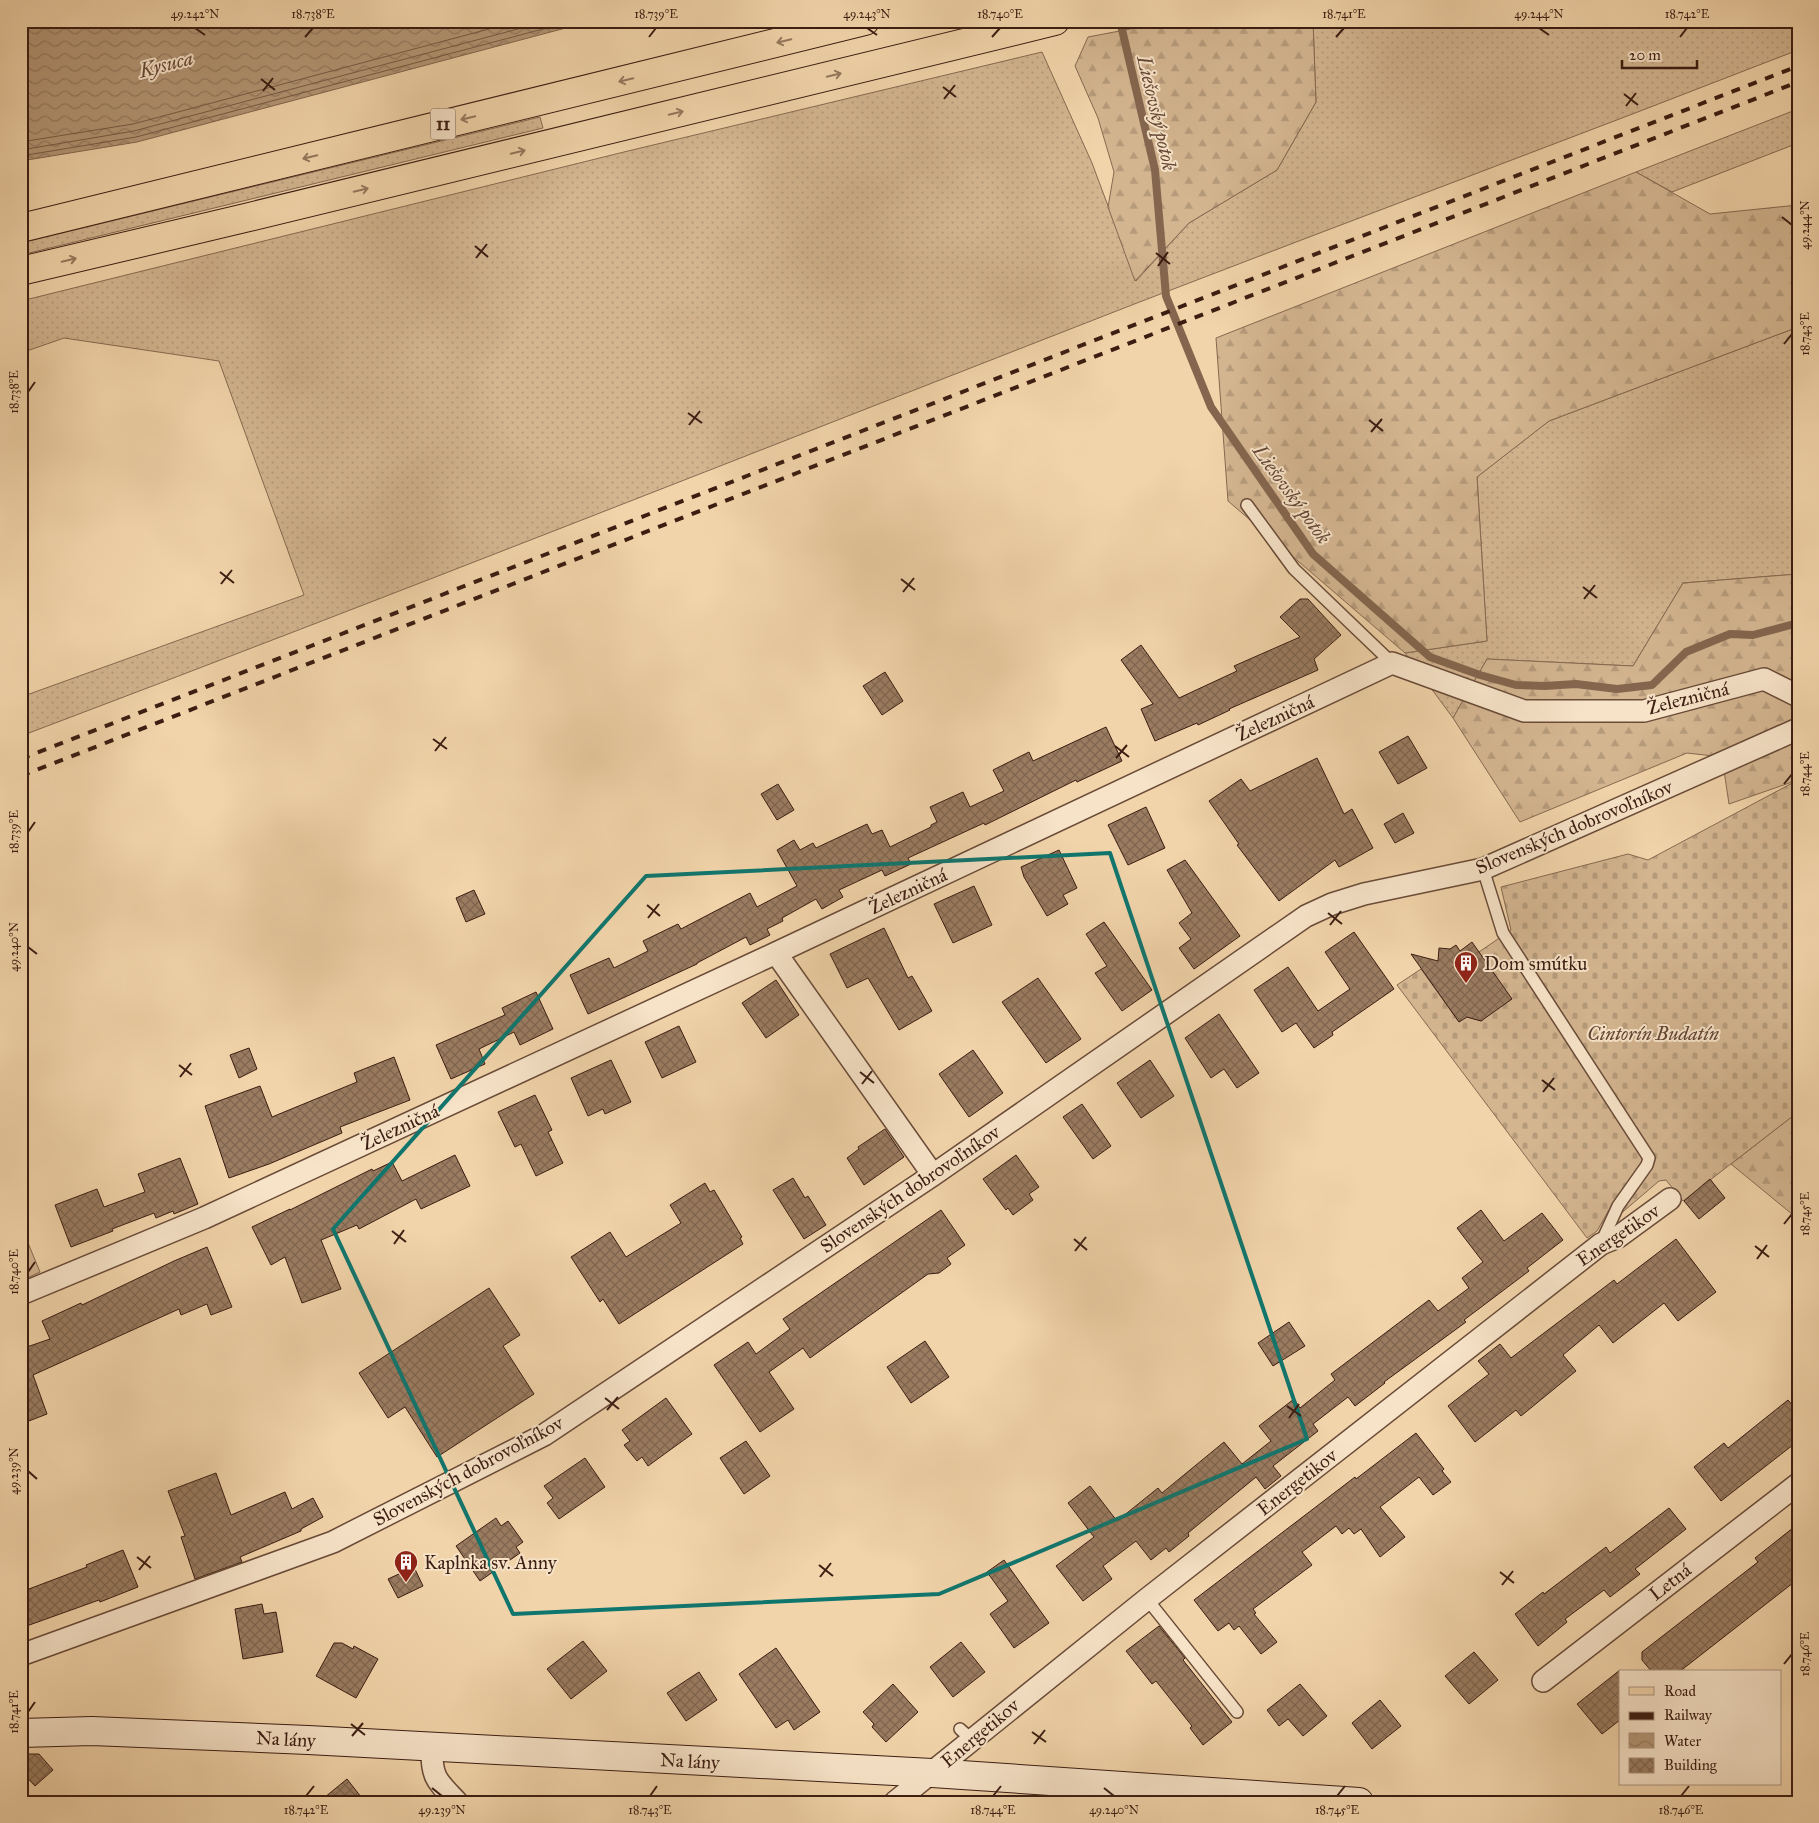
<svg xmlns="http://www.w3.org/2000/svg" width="1819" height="1823" font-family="'IM FELL Great Primer',serif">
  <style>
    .grass { fill: url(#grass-dots); stroke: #876951 }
    .forest { fill: url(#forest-firs); stroke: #876951 }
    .cemetery { fill: url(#cemetery-stones); stroke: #876951 }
    .garden { fill: #d3b590; stroke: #876951 }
    .water { fill: url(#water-waves); stroke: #84664e }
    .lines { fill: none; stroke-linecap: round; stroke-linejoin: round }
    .shore { stroke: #785a44; stroke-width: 1 }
    .stream { stroke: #84664e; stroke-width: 8 }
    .building { fill: url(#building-cross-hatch); stroke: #3b1d12 }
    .lane-casing { stroke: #694b38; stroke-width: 14 }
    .street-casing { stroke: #694b38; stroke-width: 24 }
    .secondary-casing { stroke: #3b1d12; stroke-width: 30 }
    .primary-casing { stroke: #3b1d12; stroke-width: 30 }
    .lane { stroke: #f7e3c8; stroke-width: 11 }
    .street { stroke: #f7e3c8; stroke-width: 21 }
    .secondary { stroke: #f7e3c8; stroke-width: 28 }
    .primary { stroke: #f2d4aa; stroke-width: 28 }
    .rail { stroke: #3b1d12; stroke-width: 4; stroke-dasharray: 9 9; stroke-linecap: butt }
    .oneway { stroke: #96785e }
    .marked { fill: none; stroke: #0f766e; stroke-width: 4; stroke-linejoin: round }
    .ticks { fill: none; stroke: #3b1d12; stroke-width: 2 }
    .labels { text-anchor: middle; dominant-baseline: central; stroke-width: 4; stroke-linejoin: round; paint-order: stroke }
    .shield { fill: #f7e3c8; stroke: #735849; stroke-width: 1 }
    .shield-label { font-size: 18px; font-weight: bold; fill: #3b1d12 }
    .street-label { font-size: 19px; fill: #3b1d12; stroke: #f7e3c8 }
    .poi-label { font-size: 19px; fill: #3b1d12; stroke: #f7e3c8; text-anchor: start }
    .park-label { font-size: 19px; font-style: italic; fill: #614332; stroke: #f7e3c8 }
    .water-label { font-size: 20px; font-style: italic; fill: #654735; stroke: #f7e3c8 }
    .neatline { fill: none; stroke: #3b1d12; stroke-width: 2 }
    .ticks-label { font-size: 12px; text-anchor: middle; fill: #3b1d12 }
  </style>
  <defs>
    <pattern id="grass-dots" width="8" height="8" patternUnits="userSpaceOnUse" patternTransform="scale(1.25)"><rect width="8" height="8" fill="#d3b590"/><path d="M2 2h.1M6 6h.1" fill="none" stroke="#b69b7b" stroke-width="1.8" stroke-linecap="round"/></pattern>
    <pattern id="forest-firs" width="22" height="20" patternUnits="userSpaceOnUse" patternTransform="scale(1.25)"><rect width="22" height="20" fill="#d3b590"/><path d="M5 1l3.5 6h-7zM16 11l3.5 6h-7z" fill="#b69b7b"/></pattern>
    <pattern id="cemetery-stones" width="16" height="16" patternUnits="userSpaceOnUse" patternTransform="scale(1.25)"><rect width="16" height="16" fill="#d3b590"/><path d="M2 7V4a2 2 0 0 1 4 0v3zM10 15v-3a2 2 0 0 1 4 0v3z" fill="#b69b7b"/></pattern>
    <pattern id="water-waves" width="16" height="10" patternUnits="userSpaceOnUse" patternTransform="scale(1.25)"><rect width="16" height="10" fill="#b49676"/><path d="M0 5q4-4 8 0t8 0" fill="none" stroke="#947a5f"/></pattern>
    <pattern id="building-cross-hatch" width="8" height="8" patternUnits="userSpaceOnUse" patternTransform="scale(1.25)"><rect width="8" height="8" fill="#9a7c61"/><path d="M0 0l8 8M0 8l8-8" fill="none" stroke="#7f654f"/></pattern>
  </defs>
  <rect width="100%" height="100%" fill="#f2d4aa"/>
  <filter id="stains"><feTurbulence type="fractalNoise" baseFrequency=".004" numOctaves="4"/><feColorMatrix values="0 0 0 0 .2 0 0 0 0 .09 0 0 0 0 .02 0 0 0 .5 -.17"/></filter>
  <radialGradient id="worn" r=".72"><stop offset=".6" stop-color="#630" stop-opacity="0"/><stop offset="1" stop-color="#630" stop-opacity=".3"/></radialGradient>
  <path class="grass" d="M1313,21H1798V50C1578,136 1357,218 1137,303C765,448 394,595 21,736V697L304,595L219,361L64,338L21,353V301L628,151L1042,52L1092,163L1136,281L1189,223L1277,170L1316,102Z
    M1798,109V143L1672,192L1636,172Z
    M540,117L543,128L21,255V243Z
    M1798,327V574L1683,583L1633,666L1487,659L1453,718L1405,653L1487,641L1477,477L1549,421Z"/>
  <path class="forest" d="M1172,21H1313L1316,102L1277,170L1189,223L1135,281L1108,207L1114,172L1098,118L1075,66L1088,37Z
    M1636,172L1710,214L1798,205V327L1549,421L1477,477L1487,641L1405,653L1228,501L1216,338Z
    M1798,574V780L1729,804L1722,757L1687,753L1520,822L1453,718L1487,659L1633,666L1683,583Z
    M1798,1112V1219L1731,1164Z"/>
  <path class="cemetery" d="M1798,780V1112L1683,1201L1666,1180L1659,1181L1618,1216L1609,1210L1597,1231L1587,1238L1397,985L1421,969L1459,1022L1465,1015L1467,1017L1482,1021L1485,1011L1479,952L1511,930L1501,887L1628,854L1648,860Z"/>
  <path class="garden" d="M21,1226L40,1272L21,1281Z"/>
  <path class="water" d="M21,21H592L137,142L21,161Z"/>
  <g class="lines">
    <path class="shore" d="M21,142L133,124L519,21
      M21,150L134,131L548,21
      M21,156L136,137L573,21"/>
    <path class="stream" d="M1120,21L1155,170L1166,296L1211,407L1313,554L1430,657L1480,675L1516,685L1545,686L1576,684L1617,689L1652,685L1686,652L1730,634L1753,635L1798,623"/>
  </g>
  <path class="building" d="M1300,599H1308L1341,635L1314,659L1318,670L1229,709L1230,710L1198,725L1197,723L1155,741L1141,709L1153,704L1121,660L1141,645L1179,698L1237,671L1234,666L1300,637L1280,617Z
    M885,672L903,701L882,715L863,686Z
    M1106,727L1122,761L1077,782L1076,780L985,825L984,823L908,858L911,864L885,876L882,870L839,890L843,897L822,909L816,899L782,918L783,921L767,929L770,935L750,945L746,937L697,963V964L588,1014L570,975L609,958L614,968L648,951L643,941L678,924L681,929L750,893L757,907L797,886L777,850L794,840L800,850L813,843L816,848L867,824L872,834L882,830L890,847L931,827V825L937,822L930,807L963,792L970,807L1004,791L993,770L1029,752L1033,761Z
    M1408,736L1427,768L1398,784L1379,752Z
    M1317,758L1344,814L1352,809L1373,848L1339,867L1335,860L1279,901L1237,845L1239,844L1209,801L1241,779L1250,791Z
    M778,784L794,810L777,820L761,794Z
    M1146,807L1165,848L1128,865L1108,825Z
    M1403,813L1414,833L1395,843L1384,824Z
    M1059,850L1077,888L1063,895L1068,904L1047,916L1024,877L1021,867Z
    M1185,860L1240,936L1194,969L1179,948L1191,939L1179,923L1192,913L1167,870Z
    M974,886L992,925L953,943L934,904Z
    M474,890L485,914L466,922L456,898Z
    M1104,922L1152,990L1122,1011L1095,973L1107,966L1086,934Z
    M884,928L908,978L912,976L932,1011L899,1030L868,978L847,988L830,954Z
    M1354,932L1394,989L1332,1032L1333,1035L1314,1048L1296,1023L1282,1032L1254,990L1288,967L1318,1011L1350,989L1325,952Z
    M1472,942L1512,999L1481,1021L1467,1017L1459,1022L1411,954L1438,961L1439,948L1450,949L1456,945L1460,951Z
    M1038,978L1081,1039L1046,1063L1002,1002Z
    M776,980L799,1015L766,1038L742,1003Z
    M536,992L553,1029L520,1045L514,1032L479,1049L485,1064L451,1079L436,1045L505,1015L502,1008Z
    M1219,1014L1259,1073L1237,1088L1224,1069L1211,1078L1185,1038Z
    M679,1026L696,1062L662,1078L645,1042Z
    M249,1048L257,1069L239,1078L230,1055Z
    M973,1050L1003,1093L969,1117L939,1074Z
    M394,1057L410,1100L340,1127L342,1133L269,1164L229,1178L205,1106L260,1086L272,1117L357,1082L354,1073Z
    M611,1060L631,1102L605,1114L603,1109L588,1116L571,1078Z
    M1150,1060L1174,1096L1141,1118L1117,1083Z
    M535,1095L552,1130L548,1132L563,1163L536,1176L521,1144L515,1147L498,1112Z
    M1082,1104L1111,1146L1093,1159L1063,1117Z
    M885,1129L904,1157L864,1185L847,1158L859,1149L858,1147Z
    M455,1155L470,1186L421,1209L416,1199L359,1229L357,1225L321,1240L341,1289L302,1303L285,1257L271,1265L252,1227L290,1209V1210L372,1169L373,1171L392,1162L402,1181Z
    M1016,1155L1039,1187L1029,1194L1033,1200L1013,1215L1008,1208L1006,1210L983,1179Z
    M180,1158L198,1204L174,1214L173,1211L156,1218L154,1213L112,1229L113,1231L71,1247L55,1205L97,1189L104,1207L145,1192L138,1174Z
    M793,1178L805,1198L808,1196L826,1225L804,1239L773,1190Z
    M1710,1179L1725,1198L1699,1219L1684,1201Z
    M705,1183L710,1192L714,1190L742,1237L740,1238L743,1244L619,1324L603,1299L600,1302L571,1257L610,1232L626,1257L681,1223L670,1205Z
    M941,1210L965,1245L947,1258L951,1264L939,1273L928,1274L810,1358L803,1348L769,1372L794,1409L760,1432L714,1365L748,1342L756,1354L790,1329L783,1319Z
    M1481,1210L1504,1241L1542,1213L1563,1240L1527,1268L1529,1271L1464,1320L1466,1322L1384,1382L1385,1383L1355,1406L1348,1397L1313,1424L1318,1431L1273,1466L1281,1476L1265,1489L1256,1477L1188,1533L1189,1536L1169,1552L1166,1548L1151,1560L1136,1541L1103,1566L1112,1579L1083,1601L1056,1566L1094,1537L1068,1503L1090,1486L1117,1521L1158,1488L1162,1493L1224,1442L1242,1464L1271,1441L1259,1426L1294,1399L1300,1408L1335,1380L1331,1374L1429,1300L1438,1311L1469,1288L1462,1278L1483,1262L1457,1228Z
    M1676,1239L1716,1292L1678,1321L1664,1303L1613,1343L1599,1325L1563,1355L1576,1371L1521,1416L1516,1410L1475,1442L1448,1406L1489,1374L1478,1361L1500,1344L1511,1358L1614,1280L1617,1284Z
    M207,1247L232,1307L211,1315L207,1304L181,1315L179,1309L33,1375L47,1414L21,1424V1349L50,1339L42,1321L81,1303L82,1305L174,1261Z
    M489,1288L520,1335L503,1346L534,1394L437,1457L405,1407L388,1418L359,1373Z
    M1289,1322L1305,1346L1273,1366L1258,1343Z
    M925,1341L949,1377L911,1403L887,1367Z
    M666,1398L692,1434L648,1466L642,1457L637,1461L624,1445L630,1441L622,1430Z
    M1788,1400L1798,1412V1441L1721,1501L1694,1467L1724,1443L1728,1448Z
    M1416,1433L1444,1469L1442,1471L1451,1482L1433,1495L1419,1477L1380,1507L1405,1537L1380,1557L1361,1529L1354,1534L1349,1528L1342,1534L1336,1526L1302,1552L1312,1565L1253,1609L1256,1613L1254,1614L1277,1642L1261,1654L1239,1626L1234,1630L1229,1623L1218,1631L1194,1600L1355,1477L1356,1479Z
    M746,1441L770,1476L744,1494L720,1458Z
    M585,1458L605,1487L559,1519L547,1503L553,1498L544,1486Z
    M216,1473L231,1515L285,1492L292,1509L313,1498L323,1517L301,1529V1531L240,1557L242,1562L195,1579L181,1537L185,1536L168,1491Z
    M1669,1508L1686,1529L1635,1569L1640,1574L1610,1597L1604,1590L1565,1619L1567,1622L1538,1646L1515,1614L1543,1592L1544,1594L1606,1547L1610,1553Z
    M496,1518L501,1526L508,1521L523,1542L516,1547L520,1553L480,1581L456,1546Z
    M1798,1524V1579L1679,1672H1652L1642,1660V1652L1758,1562L1755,1558Z
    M123,1550L138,1587L100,1602L99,1600L21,1628V1592L87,1567L86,1565Z
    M1004,1560L1049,1623L1014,1648L990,1614L1008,1601L987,1572Z
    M414,1567L423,1586L398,1598L388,1579Z
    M262,1604L264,1614L276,1612L283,1652L243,1659L235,1609Z
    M1159,1626L1185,1658L1183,1660L1232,1722L1203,1745L1190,1728L1192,1726L1156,1681L1152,1684L1126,1651Z
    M583,1641L607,1671L571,1699L547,1669Z
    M961,1642L985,1672L953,1697L930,1667Z
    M334,1643H342L353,1649L354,1646L378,1659L356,1698L316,1676Z
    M776,1648L820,1712L794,1730L788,1720L776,1728L739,1674Z
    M1474,1652L1498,1680L1469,1704L1445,1676Z
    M1620,1670V1720L1602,1734L1577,1704Z
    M699,1672L717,1700L686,1721L667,1693Z
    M893,1684L918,1712L886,1742L872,1727L874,1724L863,1712Z
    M1300,1684L1327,1716L1303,1736L1288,1719L1279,1726L1267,1710Z
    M1380,1700L1401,1726L1372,1749L1352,1723Z
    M21,1754H39L53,1770L35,1786L21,1771Z
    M347,1779L365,1802H319Z"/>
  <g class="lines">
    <g class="lane-casing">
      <path id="lane" d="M1247,505L1294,569L1392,663
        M1483,869L1503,933L1649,1158L1647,1165L1618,1206L1601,1243
        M1147,1599L1237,1712
        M960,1729L971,1739"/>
    </g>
    <g class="street-casing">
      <path id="street" d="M776,953L933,1175
        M21,1294L204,1218L776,953L1392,663L1524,711H1644L1764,679L1798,696
        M21,1655L333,1542L544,1435L933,1175L1306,916L1332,904L1364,894L1483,869L1798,729
        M1543,1681L1798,1484
        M432,1747C431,1778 437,1781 457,1802
        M895,1802L1147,1599L1601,1244L1618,1237L1670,1199"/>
    </g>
    <g class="secondary-casing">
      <path id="secondary" d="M21,1733L92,1731L308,1740L932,1773L1359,1802"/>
    </g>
    <g class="primary-casing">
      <path id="primary" d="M21,228L865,21
        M21,271L245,218L1055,21"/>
    </g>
    <use href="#lane" class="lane"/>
    <use href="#street" class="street"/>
    <use href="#secondary" class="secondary"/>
    <use href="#primary" class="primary"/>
    <path class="rail" d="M21,759L1798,66
      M21,776L1798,82"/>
  </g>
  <defs><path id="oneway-shaft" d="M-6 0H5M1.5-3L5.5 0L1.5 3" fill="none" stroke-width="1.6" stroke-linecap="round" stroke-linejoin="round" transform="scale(1.25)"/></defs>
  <g class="oneway">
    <use href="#oneway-shaft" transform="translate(784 41) rotate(166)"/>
    <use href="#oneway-shaft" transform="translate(834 75) rotate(-14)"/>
    <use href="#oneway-shaft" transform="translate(626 80) rotate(166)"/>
    <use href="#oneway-shaft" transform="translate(676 113) rotate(-14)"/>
    <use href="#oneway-shaft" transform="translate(468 118) rotate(166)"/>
    <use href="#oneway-shaft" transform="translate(518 152) rotate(-14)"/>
    <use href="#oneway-shaft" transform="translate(310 157) rotate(166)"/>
    <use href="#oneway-shaft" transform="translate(361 190) rotate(-14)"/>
    <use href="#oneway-shaft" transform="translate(69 260) rotate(-13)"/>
  </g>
  <path class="marked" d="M1110,853L1307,1439L939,1594L513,1614L333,1229L646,876Z"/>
  <path class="ticks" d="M195,28L205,35M867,28L877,35M1539,28L1549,35M305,37L313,28M649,37L656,28M992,37L1000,28M1336,37L1344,28M1680,37L1687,28M261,79L275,90M943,87L956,97M263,91L273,78M1624,94L1638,105M944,99L955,85M1626,106L1636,93M1782,217L1792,225M475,246L488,257M1156,253L1170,264M476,258L487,244M1158,266L1168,252M1784,344L1792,334M28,392L35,382M688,413L702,423M1369,420L1383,431M689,425L700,411M1371,432L1382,419M220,572L234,583M901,579L915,590M221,584L232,570M1583,587L1597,598M903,592L914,578M1584,599L1595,585M433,739L447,749M1115,746L1129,757M435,751L446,737M1116,758L1127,745M1784,784L1792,774M28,832L35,822M647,905L660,916M1328,913L1342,924M648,918L659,904M1330,925L1341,911M28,947L37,954M179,1065L192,1075M860,1072L874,1083M180,1077L191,1063M1542,1080L1555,1090M862,1084L872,1071M1543,1092L1554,1078M1784,1224L1792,1214M392,1231L406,1242M1074,1239L1087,1250M394,1244L404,1230M1755,1246L1769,1257M1075,1251L1086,1237M1757,1259L1767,1245M28,1272L35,1262M605,1398L619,1409M1287,1406L1301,1416M607,1410L618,1397M1289,1418L1299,1404M28,1471L37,1479M137,1557L151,1568M819,1565L833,1576M139,1570L150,1556M1500,1572L1514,1583M820,1577L831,1563M1502,1585L1513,1571M1784,1664L1792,1654M28,1712L35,1702M351,1724L365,1735M1032,1732L1046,1742M352,1736L363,1723M1034,1744L1045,1730M432,1788L442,1796M1104,1788L1114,1796M306,1796L314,1786M650,1796L657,1786M993,1796L1001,1786M1337,1796L1345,1786M1681,1796L1689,1786"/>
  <defs>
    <g id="building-pin" transform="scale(1.25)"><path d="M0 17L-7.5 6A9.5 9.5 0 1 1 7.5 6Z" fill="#8f2418" stroke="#f7e3c8"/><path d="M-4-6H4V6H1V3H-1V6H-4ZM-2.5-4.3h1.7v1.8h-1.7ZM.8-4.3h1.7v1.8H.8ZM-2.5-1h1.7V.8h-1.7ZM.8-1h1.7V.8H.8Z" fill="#fff"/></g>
  </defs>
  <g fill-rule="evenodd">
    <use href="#building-pin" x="1466" y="963"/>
    <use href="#building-pin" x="406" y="1562"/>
  </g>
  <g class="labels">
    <rect class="shield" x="430.5" y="108.5" width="25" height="31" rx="4"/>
    <g class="shield-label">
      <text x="443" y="124">11</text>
    </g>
    <g class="street-label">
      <text transform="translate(1688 698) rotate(-14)">Železničná</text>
      <text transform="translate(1275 718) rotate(-25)">Železničná</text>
      <text transform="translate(1574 827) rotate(-23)">Slovenských dobrovoľníkov</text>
      <text transform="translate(908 891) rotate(-25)">Železničná</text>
      <text transform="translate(400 1127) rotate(-25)">Železničná</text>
      <text transform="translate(910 1189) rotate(-34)">Slovenských dobrovoľníkov</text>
      <text transform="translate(1618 1235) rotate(-34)">Energetikov</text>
      <text transform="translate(468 1471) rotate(-28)">Slovenských dobrovoľníkov</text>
      <text transform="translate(1297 1482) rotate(-38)">Energetikov</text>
      <text transform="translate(1670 1582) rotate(-38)">Letná</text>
      <text transform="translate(980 1733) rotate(-40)">Energetikov</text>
      <text transform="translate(286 1739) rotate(3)">Na lány</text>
      <text transform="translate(690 1761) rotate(3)">Na lány</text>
    </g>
    <g class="poi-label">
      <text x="1484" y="963">Dom smútku</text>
      <text x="424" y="1562">Kaplnka sv. Anny</text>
    </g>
    <g class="park-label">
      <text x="1653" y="1033">Cintorín Budatín</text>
    </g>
    <g class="water-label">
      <text transform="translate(166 64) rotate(-15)">Kysuca</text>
      <text transform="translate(1157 113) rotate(77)">Liešovský potok</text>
      <text transform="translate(1292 494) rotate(54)">Liešovský potok</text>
    </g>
  </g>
  <rect width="1819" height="1823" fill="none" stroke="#f2d4aa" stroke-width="55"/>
  <rect x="1619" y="1670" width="162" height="115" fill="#f7e3c8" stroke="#ac947f"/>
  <rect x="1629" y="1687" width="25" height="8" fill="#f2d4aa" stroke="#ac947f"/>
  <text x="1664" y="1696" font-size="15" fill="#3b1d12">Road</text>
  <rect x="1629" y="1712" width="25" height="8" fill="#3b1d12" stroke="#ac947f"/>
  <text x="1664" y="1720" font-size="15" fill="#3b1d12">Railway</text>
  <rect x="1629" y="1733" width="25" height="15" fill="url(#water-waves)" stroke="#ac947f"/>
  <text x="1664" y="1746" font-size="15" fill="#3b1d12">Water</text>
  <rect x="1629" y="1758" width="25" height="15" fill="url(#building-cross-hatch)" stroke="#ac947f"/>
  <text x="1664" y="1770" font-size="15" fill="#3b1d12">Building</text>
  <path d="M1622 60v8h75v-8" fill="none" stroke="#3b1d12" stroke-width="2.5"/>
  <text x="1629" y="60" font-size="15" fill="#3b1d12" stroke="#f7e3c8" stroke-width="4" paint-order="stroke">20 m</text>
  <rect x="28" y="28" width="1764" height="1768" class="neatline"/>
  <g class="ticks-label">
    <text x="195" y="18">49.242°N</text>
    <text x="313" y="18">18.738°E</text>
    <text x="656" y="18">18.739°E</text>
    <text x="867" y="18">49.243°N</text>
    <text x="1000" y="18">18.740°E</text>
    <text x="1344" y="18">18.741°E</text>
    <text x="1539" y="18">49.244°N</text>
    <text x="1687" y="18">18.742°E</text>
    <text transform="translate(1805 225) rotate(-90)" y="4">49.244°N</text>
    <text transform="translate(1805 334) rotate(-90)" y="4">18.743°E</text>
    <text transform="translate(14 392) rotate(-90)" y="4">18.738°E</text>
    <text transform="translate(1805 774) rotate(-90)" y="4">18.744°E</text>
    <text transform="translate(14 832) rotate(-90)" y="4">18.739°E</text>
    <text transform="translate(14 947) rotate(-90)" y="4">49.240°N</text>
    <text transform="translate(1805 1214) rotate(-90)" y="4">18.745°E</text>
    <text transform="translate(14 1272) rotate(-90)" y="4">18.740°E</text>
    <text transform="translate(14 1471) rotate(-90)" y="4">49.239°N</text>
    <text transform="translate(1805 1654) rotate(-90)" y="4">18.746°E</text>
    <text transform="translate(14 1712) rotate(-90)" y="4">18.741°E</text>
    <text x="306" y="1814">18.742°E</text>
    <text x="442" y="1814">49.239°N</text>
    <text x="650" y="1814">18.743°E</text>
    <text x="993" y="1814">18.744°E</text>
    <text x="1114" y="1814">49.240°N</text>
    <text x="1337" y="1814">18.745°E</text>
    <text x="1681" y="1814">18.746°E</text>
  </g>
  <rect width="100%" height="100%" filter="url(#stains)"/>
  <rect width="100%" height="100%" fill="url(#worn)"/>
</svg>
